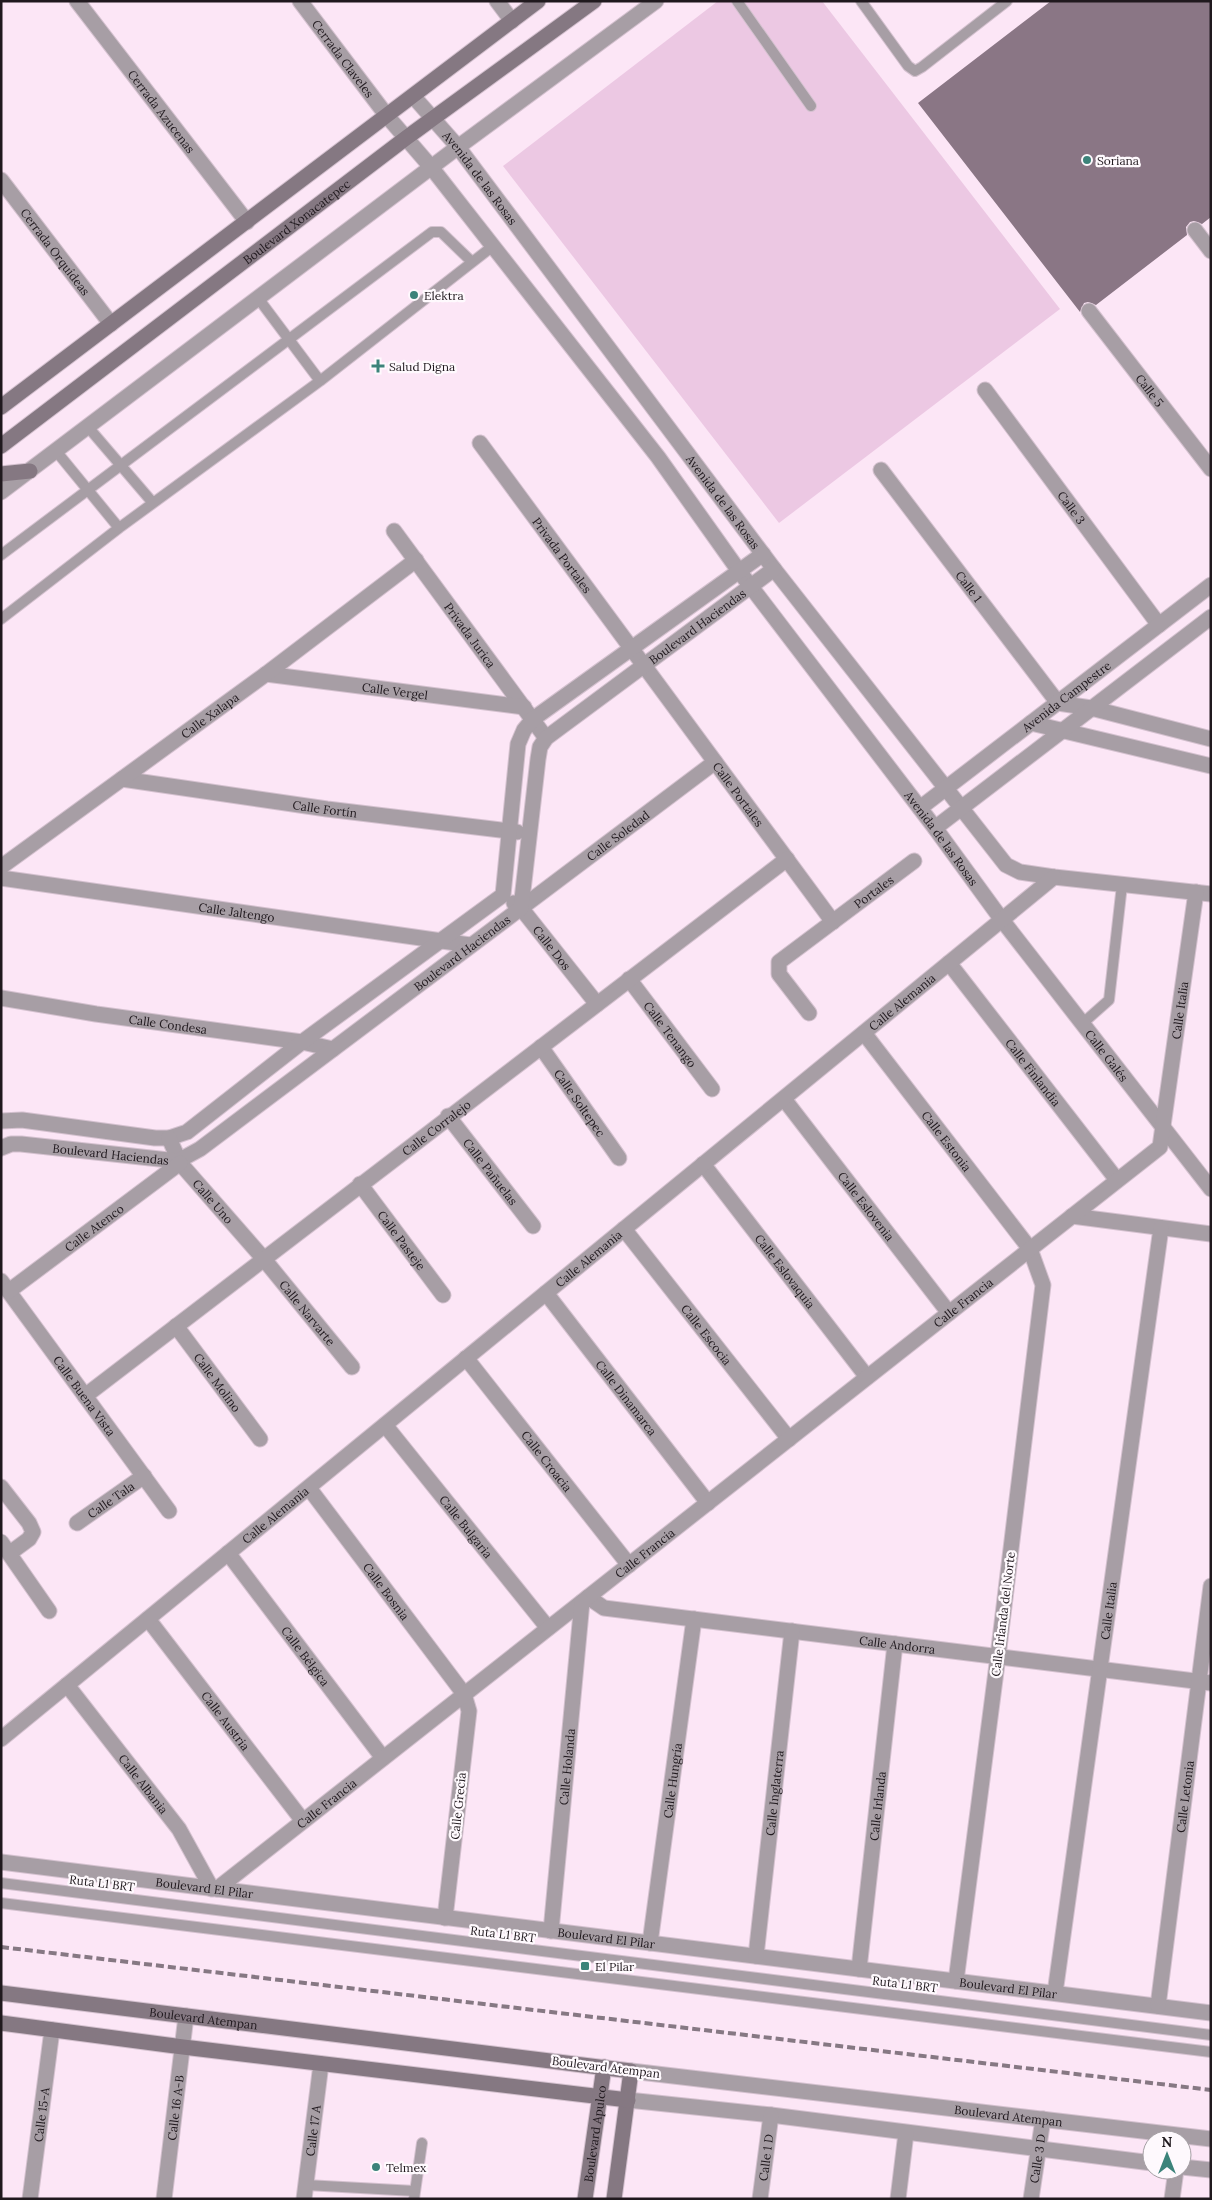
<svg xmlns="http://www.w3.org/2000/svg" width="1212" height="2200" font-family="Lora,serif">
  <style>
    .green { fill: #ecc8e3 }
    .building { fill: #8a7685 }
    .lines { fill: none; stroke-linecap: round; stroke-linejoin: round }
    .lane-casing { stroke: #d4c1cf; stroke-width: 12 }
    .street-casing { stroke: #d4c1cf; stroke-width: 17 }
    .secondary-casing { stroke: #d4c1cf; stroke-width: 17 }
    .lane { stroke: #a79ea5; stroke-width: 10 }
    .street { stroke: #a79ea5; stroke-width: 15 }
    .secondary { stroke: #857882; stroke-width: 15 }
    .rail { stroke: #867883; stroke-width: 4; stroke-dasharray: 8 4; stroke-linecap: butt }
    .poi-dot { fill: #3c837a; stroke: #fef9fd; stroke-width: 2 }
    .labels { text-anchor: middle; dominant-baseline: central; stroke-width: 4.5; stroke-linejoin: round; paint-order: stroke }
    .street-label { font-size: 12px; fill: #20191e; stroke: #fef9fd }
    .poi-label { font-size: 12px; fill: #20191e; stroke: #fef9fd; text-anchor: start }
  </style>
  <rect width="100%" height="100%" fill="#fce6f6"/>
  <path class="green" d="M718,1H822L1060,309L779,523L503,166Z"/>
  <path class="building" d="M1051,1H1211V217L1202,224L1194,221L1190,222L1186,227L1187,235L1096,305L1088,302L1084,303L1080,312L918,103Z"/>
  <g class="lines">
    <g class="lane-casing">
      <path id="lane" d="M737,1L811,106
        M861,1L908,66L915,71L922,67L1007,1
        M258,298L320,381
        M88,427L153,503
        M56,451L119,528
        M1,555L432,232H441L472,262
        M1,619L119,528L320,381L493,246
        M1083,1023L1109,1000L1122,885
        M1,1883L1211,2035
        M1,1903L1211,2052
        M306,2185L415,2191
        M414,2199L422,2143"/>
    </g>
    <g class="street-casing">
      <g id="street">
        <path id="s1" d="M77,1L247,222"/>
        <path id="s2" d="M300,1L387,116L431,167L658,457L739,571L935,828L1002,920L1211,1189"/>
        <path d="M497,1L512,21"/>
        <path id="s3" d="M413,96L458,147L774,569L1006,865L1020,872L1054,877L1211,894"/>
        <path id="s4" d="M1,180L111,324"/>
        <path d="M1195,230L1211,251"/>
        <path id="s5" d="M1089,311L1211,469"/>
        <path id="s6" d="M985,390L1159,625"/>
        <path id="s7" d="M480,443L833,922"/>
        <path id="s8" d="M881,470L1058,703L1091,708L1211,739"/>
        <path d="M1,492L458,147L656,1"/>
        <path id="s9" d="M394,531L546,738"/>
        <path id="s10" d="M266,674L524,707"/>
        <path d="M1031,723L1211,766"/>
        <path id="s11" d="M122,779L327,809L517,832"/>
        <path id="s12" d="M920,808L1211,585"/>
        <path d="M935,828L1211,617"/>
        <path id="s13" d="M1,867L266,674L416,560"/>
        <path id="s14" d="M1,878L470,945"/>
        <path id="s15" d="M514,903L521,908L597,1004"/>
        <path id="s16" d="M521,908L715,762"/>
        <path id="s17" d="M949,963L1117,1180"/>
        <path id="s18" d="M629,979L712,1089"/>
        <path id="s19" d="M1,998L96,1014L302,1042L333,1049"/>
        <path id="s20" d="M809,1013L779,974V962L914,861"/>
        <path id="s21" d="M864,1033L1030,1249L1043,1285L998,1656L956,1981"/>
        <path id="s22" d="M541,1047L619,1158"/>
        <path id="s23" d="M784,1099L949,1313"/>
        <path id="s24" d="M448,1116L533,1226"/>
        <path d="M1,1121L22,1120L155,1138H169L187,1132L302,1042L503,895L518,744L524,730L533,719L763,554"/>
        <path id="s25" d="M169,1138L180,1163L263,1258L352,1367"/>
        <path id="s26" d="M1,1148L11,1144H21L178,1161L200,1149L521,908L538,759L540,747L546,738L774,569"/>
        <path id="s27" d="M703,1164L867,1377"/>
        <path id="s28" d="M360,1184L443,1295"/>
        <path d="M1072,1216L1211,1234"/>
        <path id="s29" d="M624,1229L789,1439"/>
        <path id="s30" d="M1,1281L169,1511"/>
        <path id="s31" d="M9,1291L180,1163"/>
        <path id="s32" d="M546,1293L708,1503"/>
        <path id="s33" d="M176,1326L260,1439"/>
        <path id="s34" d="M466,1358L629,1565"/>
        <path id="s35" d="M85,1396L787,859"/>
        <path id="s36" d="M385,1425L548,1628"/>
        <path d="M1,1487L29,1523L33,1532L29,1539L10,1553"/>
        <path id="s37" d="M309,1488L464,1694L469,1711L445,1918"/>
        <path id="s38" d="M77,1523L144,1476"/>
        <path d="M1,1542L49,1611"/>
        <path id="s39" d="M228,1553L383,1758"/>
        <path id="s40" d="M588,1597L604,1608L1211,1683"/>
        <path id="s41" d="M148,1619L303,1821"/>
        <path id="s42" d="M67,1685L179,1829L212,1889"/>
        <path id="s43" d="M1,1739L1054,877"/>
        <path id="s44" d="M1,1862L1211,2013"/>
        <path id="s45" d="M217,1889L1160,1147L1196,892"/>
        <path id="s46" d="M551,1931L582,1602"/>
        <path id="s47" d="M650,1943L694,1619"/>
        <path id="s48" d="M756,1956L792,1631"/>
        <path id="s49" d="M859,1969L895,1644"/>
        <path id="s50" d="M1055,1993L1161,1228"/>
        <path id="s51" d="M1158,2006L1211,1586"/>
        <path id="s52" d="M631,2071L1211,2139"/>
        <path d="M628,2100L771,2115L1152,2163"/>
        <path d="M1182,2167L1211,2170"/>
        <path id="s53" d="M30,2199L52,2030"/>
        <path id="s54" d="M164,2199L186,2016"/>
        <path id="s55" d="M304,2199L321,2064"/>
        <path id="s56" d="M760,2199L771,2115"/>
        <path d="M898,2199L906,2133"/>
        <path id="s57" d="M1031,2199L1043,2119"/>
        <path d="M1172,2199L1176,2170"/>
      </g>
    </g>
    <g class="secondary-casing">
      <g id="secondary">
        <path d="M1,407L538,1"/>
        <path id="s58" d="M1,446L406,138L594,1"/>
        <path d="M1,474L30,471"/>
        <path id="s59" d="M1,1993L631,2071L614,2199"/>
        <path d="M1,2023L183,2047L628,2100"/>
        <path id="s60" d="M585,2199L604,2067"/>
      </g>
    </g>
    <use href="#lane" class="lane"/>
    <use href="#street" class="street"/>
    <use href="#secondary" class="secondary"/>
    <path class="rail" d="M1,1947L1211,2090"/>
  </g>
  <g class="poi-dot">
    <circle cx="1087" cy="160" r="5"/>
    <circle cx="414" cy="295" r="5"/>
    <path d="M375.5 358.5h5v5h5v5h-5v5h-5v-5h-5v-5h5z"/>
    <rect x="580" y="1961" width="10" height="10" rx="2.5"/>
    <circle cx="376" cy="2167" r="5"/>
  </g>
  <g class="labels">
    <g class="street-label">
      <text stroke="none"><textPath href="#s2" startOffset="72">Cerrada Claveles</textPath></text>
      <text stroke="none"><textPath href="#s1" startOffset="139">Cerrada Azucenas</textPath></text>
      <text stroke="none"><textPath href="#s3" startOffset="106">Avenida de las Rosas</textPath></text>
      <text stroke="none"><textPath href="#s58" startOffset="371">Boulevard Xonacatepec</textPath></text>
      <text stroke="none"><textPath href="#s4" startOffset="90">Cerrada Orquídeas</textPath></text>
      <text stroke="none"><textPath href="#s5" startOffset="100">Calle 5</textPath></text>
      <text stroke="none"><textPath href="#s3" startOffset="511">Avenida de las Rosas</textPath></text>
      <text stroke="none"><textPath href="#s6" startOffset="146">Calle 3</textPath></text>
      <text stroke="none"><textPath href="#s7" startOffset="139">Privada Portales</textPath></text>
      <text stroke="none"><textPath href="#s8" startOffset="146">Calle 1</textPath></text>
      <text stroke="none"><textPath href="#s26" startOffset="966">Boulevard Haciendas</textPath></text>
      <text stroke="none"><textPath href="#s9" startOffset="129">Privada Jurica</textPath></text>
      <text stroke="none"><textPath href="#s10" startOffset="130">Calle Vergel</textPath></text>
      <text stroke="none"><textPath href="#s12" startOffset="184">Avenida Campestre</textPath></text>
      <text stroke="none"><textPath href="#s13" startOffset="258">Calle Xalapa</textPath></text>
      <text stroke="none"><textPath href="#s7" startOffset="436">Calle Portales</textPath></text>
      <text stroke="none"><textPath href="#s11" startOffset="205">Calle Fortín</textPath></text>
      <text stroke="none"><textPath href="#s16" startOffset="121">Calle Soledad</textPath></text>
      <text stroke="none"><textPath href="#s2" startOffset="1055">Avenida de las Rosas</textPath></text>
      <text stroke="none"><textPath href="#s20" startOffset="179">Portales</textPath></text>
      <text stroke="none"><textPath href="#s14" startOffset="238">Calle Jaltengo</textPath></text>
      <text stroke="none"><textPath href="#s15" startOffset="59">Calle Dos</textPath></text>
      <text stroke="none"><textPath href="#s26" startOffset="531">Boulevard Haciendas</textPath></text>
      <text stroke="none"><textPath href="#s43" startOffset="1164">Calle Alemania</textPath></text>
      <text stroke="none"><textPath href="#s45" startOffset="1338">Calle Italia</textPath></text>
      <text stroke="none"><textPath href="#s19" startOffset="169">Calle Condesa</textPath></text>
      <text stroke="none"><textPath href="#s18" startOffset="69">Calle Tenango</textPath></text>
      <text stroke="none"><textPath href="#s2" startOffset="1328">Calle Galés</textPath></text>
      <text stroke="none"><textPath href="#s17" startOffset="138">Calle Finlandia</textPath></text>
      <text stroke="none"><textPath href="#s22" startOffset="68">Calle Soltepec</textPath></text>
      <text stroke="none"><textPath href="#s35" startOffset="442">Calle Corralejo</textPath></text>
      <text stroke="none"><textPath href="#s21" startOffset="136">Calle Estonia</textPath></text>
      <text stroke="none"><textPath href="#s26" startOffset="111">Boulevard Haciendas</textPath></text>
      <text stroke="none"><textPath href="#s24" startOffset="70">Calle Pañuelas</textPath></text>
      <text stroke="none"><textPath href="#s25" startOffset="78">Calle Uno</textPath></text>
      <text stroke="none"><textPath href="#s23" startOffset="135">Calle Eslovenia</textPath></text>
      <text stroke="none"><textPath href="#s31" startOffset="106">Calle Atenco</textPath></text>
      <text stroke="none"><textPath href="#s28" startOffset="70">Calle Pasteje</textPath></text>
      <text stroke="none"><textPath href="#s43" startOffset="759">Calle Alemania</textPath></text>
      <text stroke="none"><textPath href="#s27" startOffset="135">Calle Eslovaquia</textPath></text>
      <text stroke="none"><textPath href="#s45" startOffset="949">Calle Francia</textPath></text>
      <text stroke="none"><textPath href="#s25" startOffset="224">Calle Narvarte</textPath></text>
      <text stroke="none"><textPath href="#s29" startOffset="134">Calle Escocia</textPath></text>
      <text stroke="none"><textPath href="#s33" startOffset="70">Calle Molino</textPath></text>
      <text stroke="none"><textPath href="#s30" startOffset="142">Calle Buena Vista</textPath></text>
      <text stroke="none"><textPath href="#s32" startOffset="132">Calle Dinamarca</textPath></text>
      <text stroke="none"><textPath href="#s34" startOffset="131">Calle Croacia</textPath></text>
      <text stroke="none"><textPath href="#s38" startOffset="41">Calle Tala</textPath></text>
      <text stroke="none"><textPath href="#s43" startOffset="354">Calle Alemania</textPath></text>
      <text stroke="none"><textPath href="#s36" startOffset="130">Calle Bulgaria</textPath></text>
      <text stroke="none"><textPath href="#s45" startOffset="544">Calle Francia</textPath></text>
      <text stroke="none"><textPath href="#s37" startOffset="129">Calle Bosnia</textPath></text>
      <text stroke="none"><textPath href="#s50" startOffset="386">Calle Italia</textPath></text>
      <text transform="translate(1003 1614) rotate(-83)">Calle Irlanda del Norte</text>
      <text stroke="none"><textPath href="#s40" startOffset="315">Calle Andorra</textPath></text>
      <text stroke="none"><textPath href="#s39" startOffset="129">Calle Bélgica</textPath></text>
      <text stroke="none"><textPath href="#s41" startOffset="128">Calle Austria</textPath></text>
      <text stroke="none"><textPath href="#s46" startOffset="165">Calle Holanda</textPath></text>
      <text stroke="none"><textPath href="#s47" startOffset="164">Calle Hungría</textPath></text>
      <text stroke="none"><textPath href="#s42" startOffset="125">Calle Albania</textPath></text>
      <text stroke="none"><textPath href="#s48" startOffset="164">Calle Inglaterra</textPath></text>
      <text stroke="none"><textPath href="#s51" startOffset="211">Calle Letonia</textPath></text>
      <text stroke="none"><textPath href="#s45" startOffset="139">Calle Francia</textPath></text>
      <text transform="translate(458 1806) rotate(-84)">Calle Grecia</text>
      <text stroke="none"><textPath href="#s49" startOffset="164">Calle Irlanda</textPath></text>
      <text transform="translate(102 1883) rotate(7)">Ruta L1 BRT</text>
      <text stroke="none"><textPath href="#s44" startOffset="205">Boulevard El Pilar</textPath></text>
      <text transform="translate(503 1934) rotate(7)">Ruta L1 BRT</text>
      <text stroke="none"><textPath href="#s44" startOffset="610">Boulevard El Pilar</textPath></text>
      <text transform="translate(905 1984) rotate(7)">Ruta L1 BRT</text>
      <text stroke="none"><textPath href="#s44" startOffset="1015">Boulevard El Pilar</textPath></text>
      <text stroke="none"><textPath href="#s59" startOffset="204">Boulevard Atempan</textPath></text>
      <text transform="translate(606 2067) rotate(7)">Boulevard Atempan</text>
      <text stroke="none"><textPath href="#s54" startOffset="92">Calle 16 A-B</textPath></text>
      <text stroke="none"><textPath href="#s53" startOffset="85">Calle 15-A</textPath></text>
      <text stroke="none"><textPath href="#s52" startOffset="380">Boulevard Atempan</textPath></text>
      <text stroke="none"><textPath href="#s55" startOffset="69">Calle 17 A</textPath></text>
      <text stroke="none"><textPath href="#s60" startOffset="66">Boulevard Apulco</textPath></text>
      <text stroke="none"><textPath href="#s56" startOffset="42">Calle 1 D</textPath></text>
      <text stroke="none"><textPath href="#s57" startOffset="41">Calle 3 D</textPath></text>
    </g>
    <g class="poi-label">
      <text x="1097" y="160">Soriana</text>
      <text x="424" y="295">Elektra</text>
      <text x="389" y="366">Salud Digna</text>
      <text x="595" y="1966">El Pilar</text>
      <text x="386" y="2167">Telmex</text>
    </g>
  </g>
  <rect width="1212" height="2200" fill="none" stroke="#20191e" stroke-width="5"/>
  <g transform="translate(1167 2155)"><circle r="24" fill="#fef9fd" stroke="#a59fa4"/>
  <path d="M0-4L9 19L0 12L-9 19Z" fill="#3c837a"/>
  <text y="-8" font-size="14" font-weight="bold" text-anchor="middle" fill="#20191e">N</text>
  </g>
</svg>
